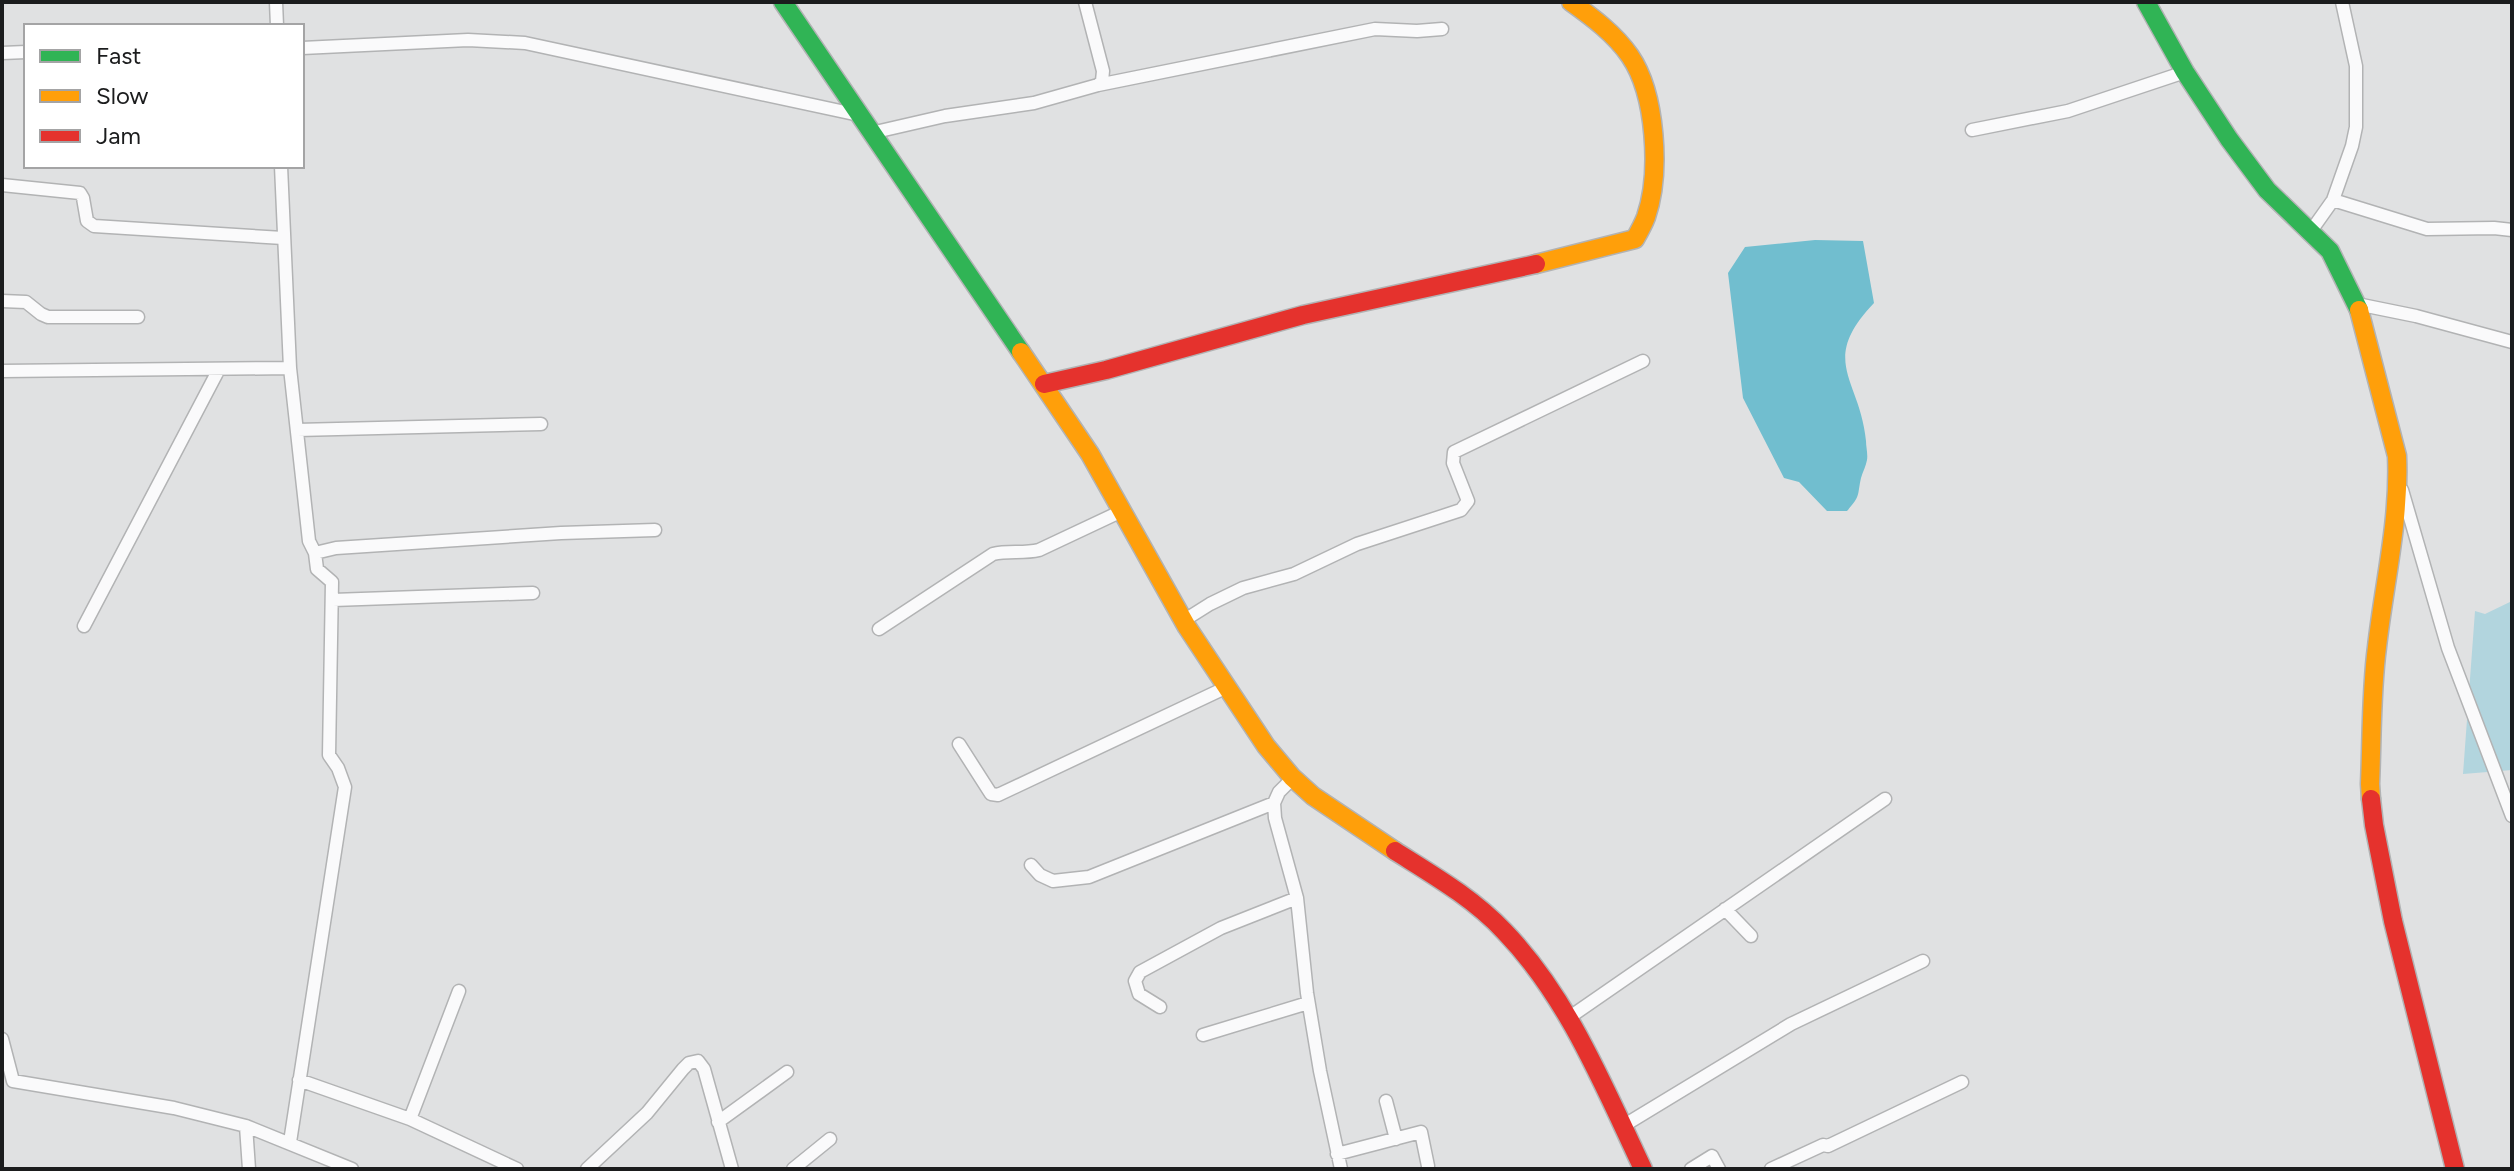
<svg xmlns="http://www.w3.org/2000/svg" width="2514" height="1171" font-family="Figtree,sans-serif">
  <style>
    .green { fill: #b2d5de }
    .water { fill: #71becf }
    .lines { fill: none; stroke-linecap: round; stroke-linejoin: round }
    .street-casing { stroke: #b2b3b4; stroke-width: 15 }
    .fast-casing { stroke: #b2b3b4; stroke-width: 21 }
    .slow-casing { stroke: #b2b3b4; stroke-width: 21 }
    .jam-casing { stroke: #b2b3b4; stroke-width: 21 }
    .street { stroke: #fafafb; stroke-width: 12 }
    .fast { stroke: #30b455; stroke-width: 18 }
    .slow { stroke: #ff9f0a; stroke-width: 18 }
    .jam { stroke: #e5322d; stroke-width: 18 }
  </style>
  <rect width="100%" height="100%" fill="#e0e1e2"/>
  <path class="green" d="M2512,601V770L2463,774L2475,611L2485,614Z"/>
  <path class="water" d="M1815,240L1863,241L1874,303C1818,362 1860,378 1866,441C1866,447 1868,454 1867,460C1866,466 1863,471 1861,478C1857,496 1861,495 1847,511H1827L1799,482L1784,478L1743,398L1728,273L1745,247Z"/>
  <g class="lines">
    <g class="street-casing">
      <path id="street" d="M276,2L277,26
        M302,48L468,40L525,43L859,115
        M2,53L26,52
        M1098,85L1375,29L1417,31L1442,29
        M1972,130L2068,111L2185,72
        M871,133L945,116L1034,103L1098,85L1102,81L1103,71L1085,2
        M281,166L290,368L309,541L315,553L336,548L561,533L655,530
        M2,185L80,193L83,198L87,221L94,226L283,238
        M2333,200L2427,229L2494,228L2512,230
        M2311,231L2333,200L2352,146L2356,127V66L2342,2
        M2,301L26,302L41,314L48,317H138
        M2357,304L2416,316L2512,342
        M2,371L290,368
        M297,430L541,424
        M2402,490L2448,648L2512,816
        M333,600L533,593
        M1183,621L1210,604L1243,588L1294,574L1357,544L1461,510L1468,501L1453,463L1454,452L1643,361
        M84,626L219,369
        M879,629L993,554C1008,550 1023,554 1039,550L1124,510
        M959,744L991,794L998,795L1227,687
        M1293,778L1279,792L1274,803L1275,818L1297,898L1307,993L1320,1071L1341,1169
        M1031,865L1040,875L1053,881L1089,877L1274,803
        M1725,909L1751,936
        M1160,1007L1139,994L1135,981L1140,972L1221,928L1297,898
        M1567,1019L1885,799
        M1203,1035L1308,1003
        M2,1039L13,1081L174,1108L246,1126L352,1169
        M299,1080L410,1119L517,1169
        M1386,1101L1396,1139
        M410,1119L459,991
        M718,1122L787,1072
        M246,1126L249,1169
        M1623,1126L1791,1024L1923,961
        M290,1142L345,787L338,768L329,755L332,582L317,569L315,553
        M1337,1154L1421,1132L1428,1166
        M587,1169L647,1113L683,1069L689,1063L698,1061L704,1069L732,1169
        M793,1169L830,1139
        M1691,1169L1712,1156L1719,1169
        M1771,1169L1823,1145L1828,1146L1962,1082"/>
    </g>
    <g class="fast-casing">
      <path id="fast" d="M783,2L1021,352
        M2146,2L2185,72L2229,139L2267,190L2330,251L2359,310"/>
    </g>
    <g class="slow-casing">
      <path id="slow" d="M1536,264L1635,239C1639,232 1643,225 1646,217C1661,173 1656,94 1630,56C1615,34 1592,17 1571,2
        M2359,310L2397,456C2400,520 2384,584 2377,647C2371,692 2372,739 2370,784L2371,799
        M1021,352L1090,454L1187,627L1266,746L1292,777L1313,796L1395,851"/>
    </g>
    <g class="jam-casing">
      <path id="jam" d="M1044,384L1106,370L1303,315L1536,264
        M2371,799L2374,825L2393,921L2455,1169
        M1395,851C1433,875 1473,898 1504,931C1568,997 1604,1087 1643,1169"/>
    </g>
    <use href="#street" class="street"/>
    <use href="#fast" class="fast"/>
    <use href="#slow" class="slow"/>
    <use href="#jam" class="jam"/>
  </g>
  <rect width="2514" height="1171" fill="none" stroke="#1b1c1d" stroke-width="8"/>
  <rect x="24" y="24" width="280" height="144" fill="#ffffff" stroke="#a4a4a5" stroke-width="2"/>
  <rect x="40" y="50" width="40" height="12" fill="#30b455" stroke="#a4a4a5" stroke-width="2"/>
  <text x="96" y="64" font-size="24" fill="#1b1c1d">Fast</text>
  <rect x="40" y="90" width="40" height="12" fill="#ff9f0a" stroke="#a4a4a5" stroke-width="2"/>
  <text x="96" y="104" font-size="24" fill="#1b1c1d">Slow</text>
  <rect x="40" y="130" width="40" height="12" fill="#e5322d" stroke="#a4a4a5" stroke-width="2"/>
  <text x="96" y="144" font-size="24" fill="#1b1c1d">Jam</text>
</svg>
